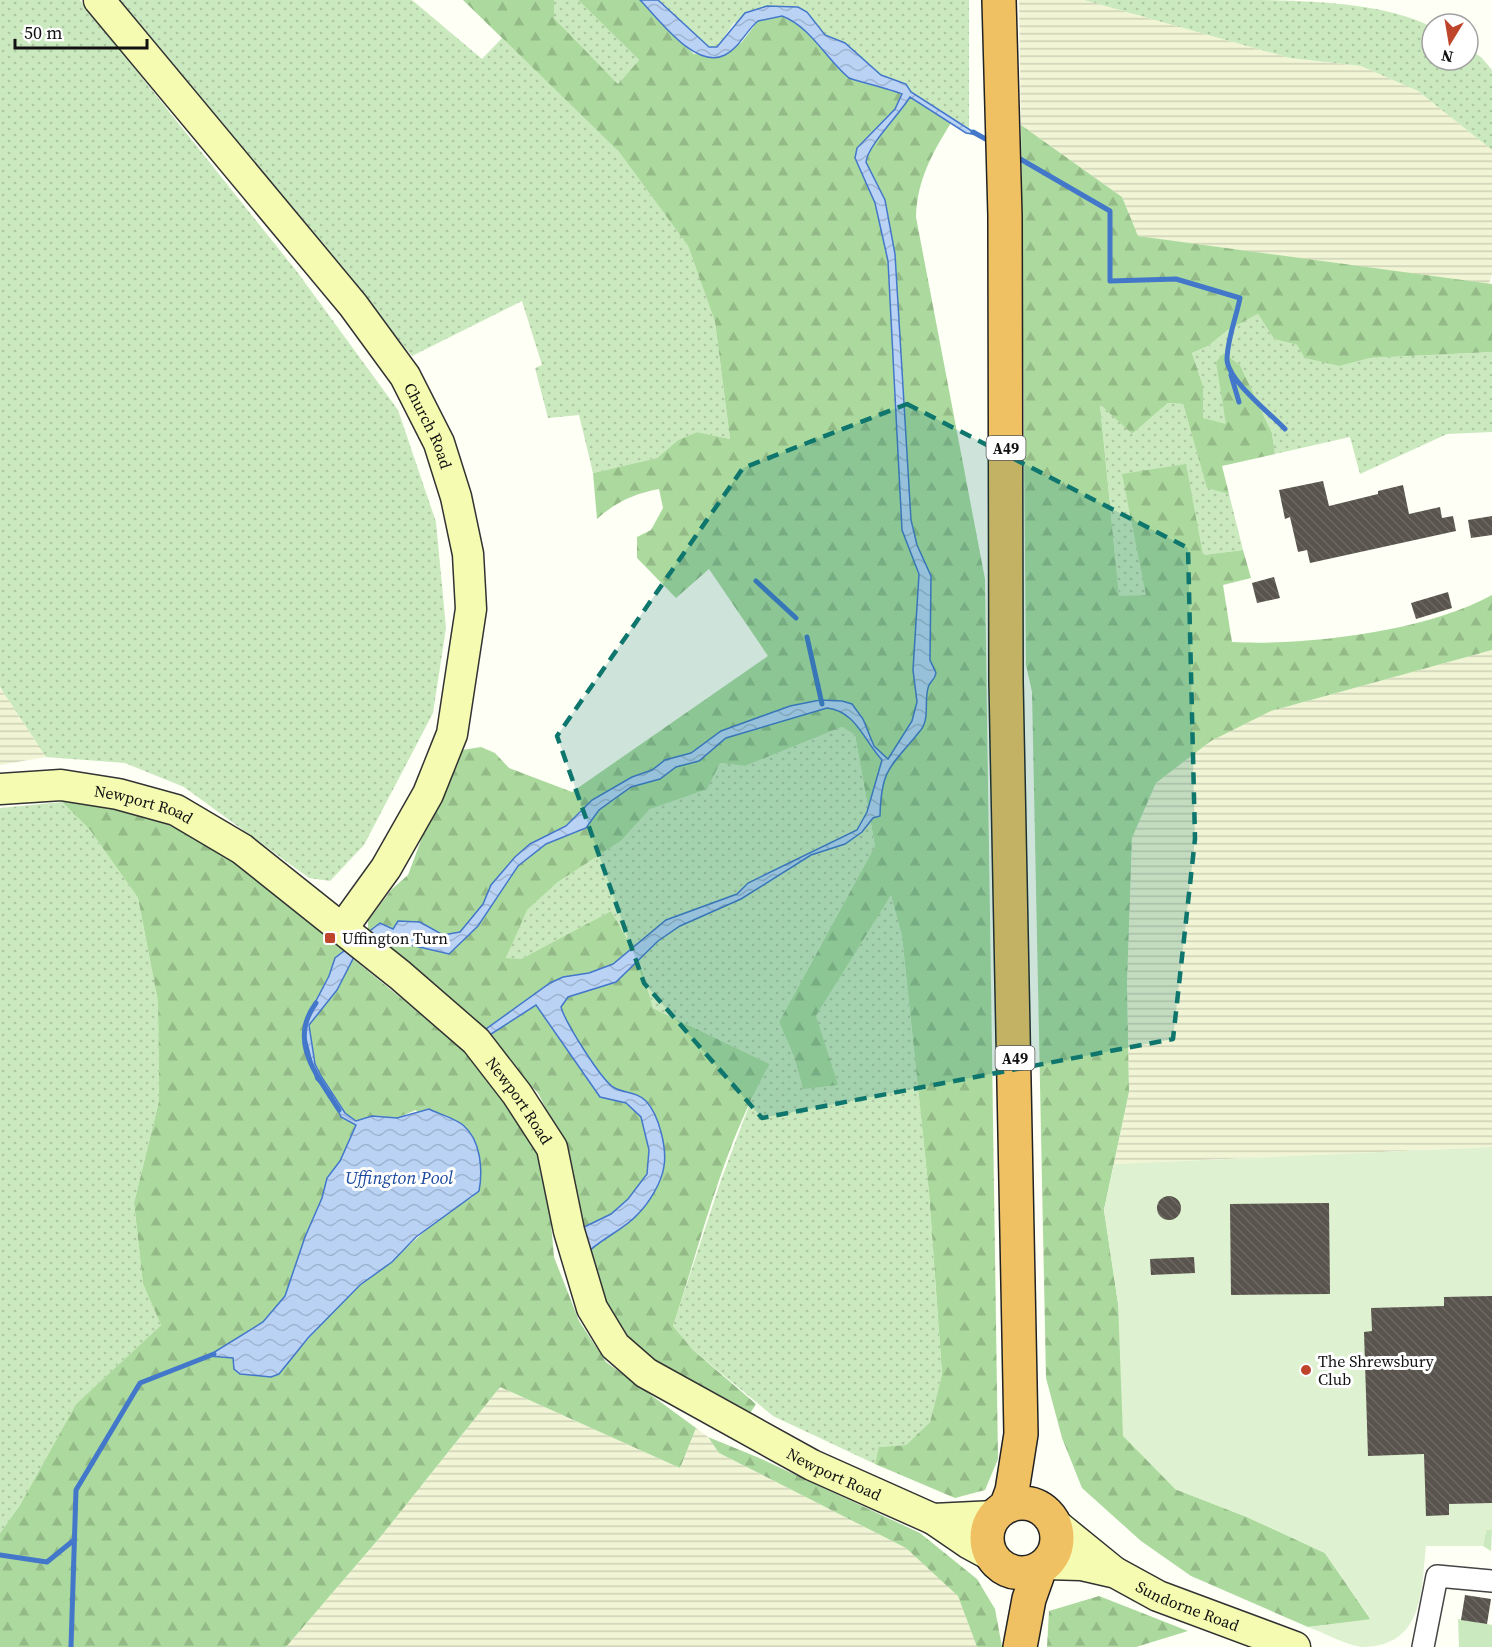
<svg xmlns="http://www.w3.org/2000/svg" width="1492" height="1647" font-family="'Source Serif 4',serif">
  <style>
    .farmland { fill: url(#farmland-rules) }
    .grass { fill: url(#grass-dots) }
    .forest { fill: url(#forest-firs) }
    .park { fill: #cbe9be }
    .pitch { fill: #def1d0 }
    .water { fill: url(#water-waves); stroke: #4377ca; stroke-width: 1.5 }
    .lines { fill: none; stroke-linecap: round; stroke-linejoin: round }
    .stream { stroke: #4377ca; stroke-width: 5 }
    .building { fill: url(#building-back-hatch) }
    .street-casing { stroke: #444; stroke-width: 24 }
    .secondary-casing { stroke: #333; stroke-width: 33 }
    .highway-casing { stroke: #222; stroke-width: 36 }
    .street { stroke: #fff; stroke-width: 21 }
    .secondary { stroke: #f5fcb2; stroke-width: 30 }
    .highway { stroke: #f0c162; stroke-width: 33 }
    .marked { fill: #0f766e; fill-opacity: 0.2; stroke: #0f766e; stroke-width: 4.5; stroke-dasharray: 12 8; stroke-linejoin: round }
    .poi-dot { fill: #be442b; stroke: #fff; stroke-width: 2 }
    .labels { text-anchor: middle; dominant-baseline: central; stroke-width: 6; stroke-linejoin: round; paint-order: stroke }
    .shield { fill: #fff; stroke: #585858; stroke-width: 1.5 }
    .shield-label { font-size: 15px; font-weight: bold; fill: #111 }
    .street-label { font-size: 16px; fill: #111; stroke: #fff }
    .poi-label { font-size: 16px; fill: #111; stroke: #fff; text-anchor: start }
    .water-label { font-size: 18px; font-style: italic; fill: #1c4aa0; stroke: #fff }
  </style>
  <defs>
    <pattern id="farmland-rules" width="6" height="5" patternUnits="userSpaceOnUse" patternTransform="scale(1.5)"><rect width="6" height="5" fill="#f1f5d5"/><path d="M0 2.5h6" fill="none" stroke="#ced1b6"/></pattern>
    <pattern id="grass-dots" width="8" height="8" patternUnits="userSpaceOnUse" patternTransform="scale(1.5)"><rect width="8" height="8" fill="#cbe9be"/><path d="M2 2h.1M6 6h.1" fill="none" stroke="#adc7a2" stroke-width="1.8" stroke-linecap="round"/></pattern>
    <pattern id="forest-firs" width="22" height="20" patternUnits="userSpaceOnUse" patternTransform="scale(1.5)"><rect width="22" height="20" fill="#acda9e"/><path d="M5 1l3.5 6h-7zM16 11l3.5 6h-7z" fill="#93ba87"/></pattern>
    <pattern id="water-waves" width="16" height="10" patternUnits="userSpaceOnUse" patternTransform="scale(1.5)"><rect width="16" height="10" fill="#bad3f5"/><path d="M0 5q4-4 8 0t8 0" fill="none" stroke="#9fb4d1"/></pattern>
    <pattern id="building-back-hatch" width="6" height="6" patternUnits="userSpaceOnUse" patternTransform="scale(1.5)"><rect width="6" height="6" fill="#59544d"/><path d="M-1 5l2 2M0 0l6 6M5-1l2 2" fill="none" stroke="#6c6862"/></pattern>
  </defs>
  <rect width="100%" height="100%" fill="#fefff5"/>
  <path class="farmland" d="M1019,0H1084L1290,58L1361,66L1418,91L1492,150V274L1489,284L1137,236L1122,197L1021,125Z
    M1492,650V1147L1114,1164L1129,1092L1127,984L1132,838L1156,783L1211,741L1271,711Z
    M0,687L46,757L0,765Z
    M500,1387L680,1468L696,1428L708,1437L719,1453L906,1548L957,1593L977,1647H286L382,1535Z"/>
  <path class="grass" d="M0,0H80L298,273L398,410L436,522L446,628L433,713L364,845L330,881L309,878L184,787L125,763L46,757L0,687Z
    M117,0H412L482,59L502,38L619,152L688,246L715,322L730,439L697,432L678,440L657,458L593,473L579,415L548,418L535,368L542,365L522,301L412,356Z
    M554,0H578L639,60L618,84L554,18Z
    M658,0H969V128L911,92L906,84L881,75L845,43L825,35L807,12L734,23L717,47H709Z
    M1084,0C1133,0 1182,0 1230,0C1289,0 1381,0 1432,27V60H1468V49L1481,57L1492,70V150L1418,91L1361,66L1290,58Z
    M1258,314L1274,339L1297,345L1340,366L1370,358L1492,352V432L1447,434L1360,474L1350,437L1275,454L1272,433L1240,365L1224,353L1226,425L1202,418L1203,386L1192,353L1208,346L1228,330Z
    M1100,403L1132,434L1168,403L1183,404L1207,487L1229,494L1243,550L1203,555L1123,474L1147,595L1119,597Z
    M842,727L855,735L875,846L779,1022L794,1057L803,1089L816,1016L891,894L902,936L929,1193L942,1374L930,1422L906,1445L880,1447L875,1464L773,1416L693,1350L673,1326L721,1180L755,1090L770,1064L653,1008L639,959L611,911L521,959H506L522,914L558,882L621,841L650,809L720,763L745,766Z
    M62,802L90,830L138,898L158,1002L159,1101L134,1203L143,1284L161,1325L76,1404L20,1505L0,1533V808Z"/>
  <path class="forest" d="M463,0H554V18L618,84L639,60L578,0H640L694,54L741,43L758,21L782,16C811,27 826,60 850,78C856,82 888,88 898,92C917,99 934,112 951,123C932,153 917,181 916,217L985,579L998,1459L985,1490L955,1498L875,1464L879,1447L906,1445L930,1422L942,1374L929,1193L902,936L891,895L816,1016L838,1085L803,1089L794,1057L779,1022L875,846L855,735L842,727L745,766L720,763L707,789L650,809L621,841L558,882L527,910L506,958L521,959L611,911L639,959L653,1008L770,1064C725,1140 701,1242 673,1326L693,1350L756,1404L749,1415L652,1363L616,1323L595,1291L566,1149L538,1093L485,1038L368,935V921L392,889L408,875L430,816L462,750L481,747L495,753L509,768L572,792L768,656L709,569L676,598L637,558V537L651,530L663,508L659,489C633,494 616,502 597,519L593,473L657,458L678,440L697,432L730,439L715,322L688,246L619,152Z
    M1021,125L1122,197L1138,236L1492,284V352L1370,358L1340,366L1305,358L1297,345L1274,339L1258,314L1228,330L1208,346L1192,353L1203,386V418L1226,424L1216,362L1224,353L1240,365L1272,433L1275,454L1222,466L1229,494L1207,488L1183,404L1168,403L1132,434L1100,404L1119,596L1146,595L1122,474L1186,464L1203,555L1243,550L1251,578L1223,585L1232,642C1307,646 1427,631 1492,595V650L1271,711L1211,741L1156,783L1132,838L1127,984L1129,1092L1104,1210L1118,1303L1175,1489L1247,1517L1325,1553L1371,1620L1308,1627L1191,1576L1141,1541L1082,1488L1062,1438L1046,1378L1032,692L1026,665Z
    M79,795L173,814L349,949L335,958L329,976L307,1018L316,1079L331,1094L341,1117L356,1124L340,1161L327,1178L322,1198L305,1237L285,1296L263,1322L209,1356L233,1358L235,1362L279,1374C304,1342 331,1313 360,1285C370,1275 384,1269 394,1260C418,1237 443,1212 473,1197L416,1110L397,1118L372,1116L356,1121L345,1113L321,1076L315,1064L309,1025L337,990L352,958L472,1056L545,1157L554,1257L579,1321L606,1362L696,1428L680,1468L500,1387L382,1535L286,1647H0V1533L20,1505L76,1404L161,1325L143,1284L134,1203L159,1101L158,1002L138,898L90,830L62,802Z
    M708,1437L757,1457L920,1533L977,1579L995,1609L1002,1647H977L958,1596L906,1548L719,1453Z
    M1099,1596L1188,1631L1136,1647H1047L1049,1611Z"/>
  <path class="park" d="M1486,1530H1492L1491,1551L1483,1546Z
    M1458,1619L1492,1625V1647H1459Z"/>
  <path class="pitch" d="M1492,1147V1530H1486L1483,1546H1426C1421,1589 1425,1647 1361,1647C1344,1644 1325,1633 1308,1627L1371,1619L1325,1553L1247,1517L1175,1489L1123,1436L1118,1303L1104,1210L1114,1164Z"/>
  <path class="water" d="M640,0H658L709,47H717L745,13L767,6L798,7L807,12L825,35L845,43L881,75L906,84L911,92L978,135L966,133L910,97C899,115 868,145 866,162L885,200L895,254L911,520L917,545L931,576L930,660L936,673C935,679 932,680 929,685C923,699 931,718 920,731C892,766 881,767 880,816L873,818L862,832L845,844L811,855L741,899L680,926L658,941L616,982L568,997L561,1007C565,1022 600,1078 613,1087C624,1094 636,1091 646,1101C659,1115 667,1148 664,1166C662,1182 649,1203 638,1214C623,1231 599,1239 584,1256L578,1230L611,1214L628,1199L647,1174L649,1150L641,1117L626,1103L600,1097L536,1005L485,1038L479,1034L550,983L563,977L589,973L613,964L666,920L737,894L748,883L857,830L867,812L882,760C864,741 856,711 827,708L726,738L699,761L676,767L660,779L631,787L599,810L586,828L546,844L518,866L478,926L449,954L402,943L394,938L374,941L356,953L337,990L309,1025L315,1064L321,1076L345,1113L356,1121L372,1116L397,1118L429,1109C439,1114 454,1118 463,1125C481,1140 483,1170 479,1191L416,1237L392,1262L360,1285L308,1338L279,1374L271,1377L240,1374L234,1369L233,1358L208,1356L263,1322L285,1296L305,1237L322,1198L327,1178L340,1161L356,1125L341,1117L331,1094L316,1079L305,1035L307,1018L329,976L335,958L380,923L393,929L398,921L420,922L443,935L460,932L483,904L491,885L515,857L530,844L566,826L592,800L632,777L652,770L665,760L691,753L721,731L790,706L820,700L842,701L852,704L863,719L874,746L888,759L912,721L917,702L913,670L919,574L902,530L888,261L875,203L855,158L857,148L895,109L902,94C893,90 853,80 849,78C826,59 811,27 782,16L758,21C745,32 740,47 725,55C695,70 659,19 640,0Z"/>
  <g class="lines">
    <path class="stream" d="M973,132L991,142
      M1015,156L1110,211V281L1176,279L1240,298C1236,318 1228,337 1227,358C1226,379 1270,413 1285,429
      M1231,375L1239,402
      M756,581L796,618
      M807,637L822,704
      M316,1003C287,1042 318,1076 339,1110
      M0,1555L47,1562L74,1540
      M71,1647L76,1490L140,1383L214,1354"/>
  </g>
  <path class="building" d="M1323,481L1329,506L1378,494V491L1403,485L1409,514L1440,507L1442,518L1453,516L1456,531L1310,563L1307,550L1298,552L1290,517L1285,519L1279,490Z
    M1492,516V535L1471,538L1468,520Z
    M1274,577L1280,598L1257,603L1252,583Z
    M1448,592L1452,608L1416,619L1411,603Z
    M1157 1208a12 12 0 1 1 24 0a12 12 0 1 1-24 0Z
    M1329,1203L1330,1294L1231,1295L1230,1204Z
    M1194,1257L1195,1273L1151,1275L1150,1259Z
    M1492,1296V1503L1449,1504V1515L1426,1516L1424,1454L1368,1456L1364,1332L1372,1331L1371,1308L1444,1306V1297Z
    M1465,1595L1491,1599L1487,1624L1461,1620Z"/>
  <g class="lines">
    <g class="street-casing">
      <path id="street" d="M1423,1647L1437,1576L1492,1581"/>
    </g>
    <g class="secondary-casing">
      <g id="secondary">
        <path id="s1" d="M99,0L353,305L405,376L439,443L456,497L468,554L471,609L452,734L428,794L386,868L342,929"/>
        <path id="s2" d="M0,789L61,785L118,794L176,810L242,849L400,975L476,1041L517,1094L552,1148L569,1231L592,1308L615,1346L646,1373L812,1465L933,1519L968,1543L992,1556"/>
        <path d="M933,1519L995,1516"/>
        <path d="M1054,1523L1113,1571"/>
        <path id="s3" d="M1046,1564L1081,1565L1116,1573L1158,1596L1295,1647"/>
      </g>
    </g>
    <g class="highway-casing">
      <path id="highway" d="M999,0L1005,216L1006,681L1021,1434L1012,1491L1006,1507
        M987 1538a35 35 0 1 1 70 0a35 35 0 1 1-70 0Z
        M1020,1647L1029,1599L1040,1568"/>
    </g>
    <use href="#street" class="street"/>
    <use href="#secondary" class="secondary"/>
    <use href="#highway" class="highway"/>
  </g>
  <path class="marked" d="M907,404L1188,548L1195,839L1173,1039L762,1118L644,983L557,736L743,468Z"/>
  <g class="poi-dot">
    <rect x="324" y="932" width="12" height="12" rx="3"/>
    <circle cx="1306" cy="1370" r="6"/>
  </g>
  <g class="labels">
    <g class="shield">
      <rect x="986.5" y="436" width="39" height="24" rx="4.5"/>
      <rect x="995.5" y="1046" width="39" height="24" rx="4.5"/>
    </g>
    <g class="shield-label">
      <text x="1006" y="448">A49</text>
      <text x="1015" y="1058">A49</text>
    </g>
    <g class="street-label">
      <text stroke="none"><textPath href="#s1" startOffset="540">Church Road</textPath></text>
      <text stroke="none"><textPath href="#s2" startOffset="146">Newport Road</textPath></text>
      <text stroke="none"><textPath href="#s2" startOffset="632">Newport Road</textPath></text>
      <text stroke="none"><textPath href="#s2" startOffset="1154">Newport Road</textPath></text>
      <text stroke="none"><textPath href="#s3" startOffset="150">Sundorne Road</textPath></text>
    </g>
    <g class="poi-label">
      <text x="342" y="938">Uffington Turn</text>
      <text x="1318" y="1361">The Shrewsbury<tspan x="1318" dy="18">Club</tspan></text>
    </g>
    <g class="water-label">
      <text x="399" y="1177">Uffington Pool</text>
    </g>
  </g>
  <g transform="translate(1450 42) rotate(191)"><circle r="28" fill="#ffffff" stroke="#a0a0a0" stroke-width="1.5"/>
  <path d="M0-4.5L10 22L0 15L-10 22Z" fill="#be442b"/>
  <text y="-9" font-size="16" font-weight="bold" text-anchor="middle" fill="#111111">N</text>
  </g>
  <path d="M15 39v9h132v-9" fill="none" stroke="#111111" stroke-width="3"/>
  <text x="24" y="39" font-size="18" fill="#111111" stroke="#ffffff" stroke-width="4.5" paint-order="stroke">50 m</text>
</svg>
